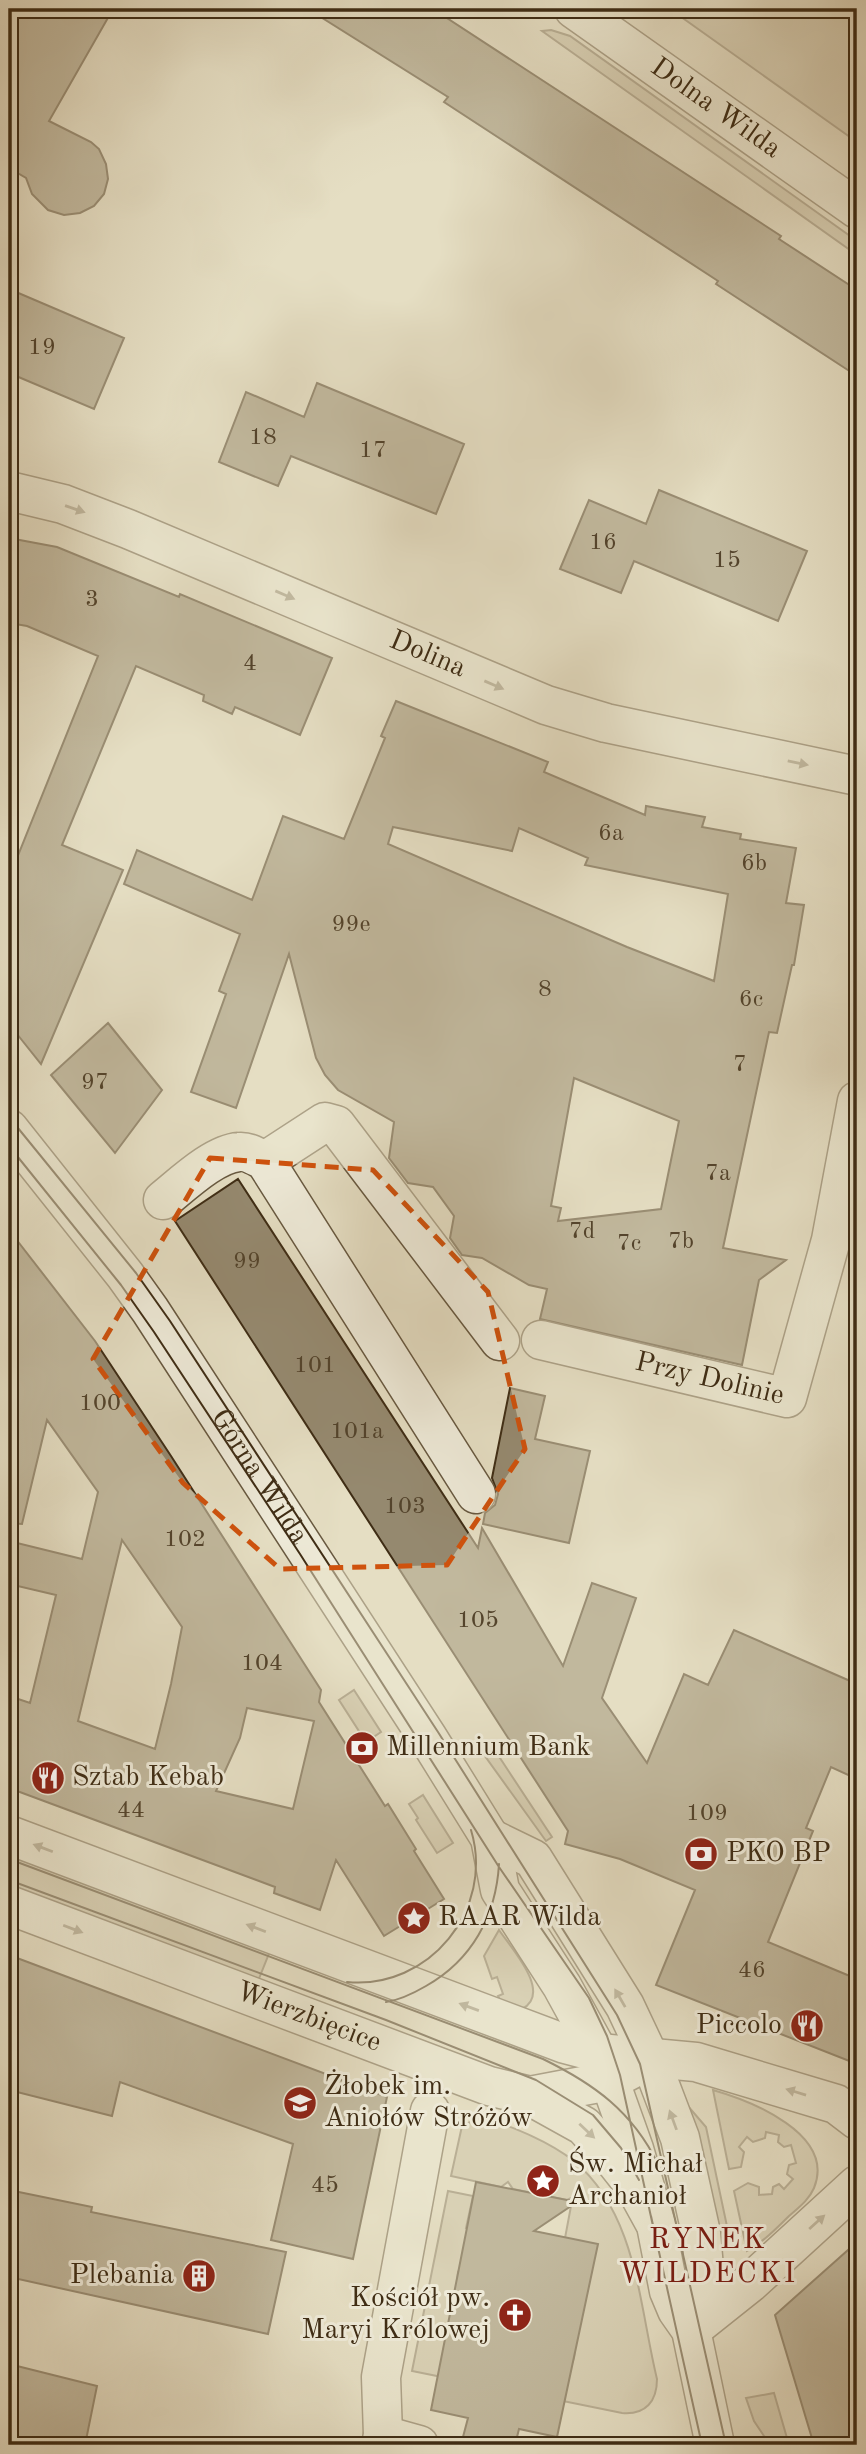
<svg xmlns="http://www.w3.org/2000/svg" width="866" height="2454" font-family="'Old Standard TT',serif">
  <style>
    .green { fill: #c9c0a5; stroke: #84765d; stroke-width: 2 }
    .building { fill: #95896f; stroke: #3f2d15; stroke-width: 2; fill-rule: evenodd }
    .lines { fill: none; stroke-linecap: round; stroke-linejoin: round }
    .minor-casing { stroke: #685940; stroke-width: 41 }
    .minor { stroke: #eeead8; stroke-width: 38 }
    .tram { stroke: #3f2d15; stroke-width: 2 }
    .oneway { fill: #968c76 }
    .marked { fill: none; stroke: #cf520d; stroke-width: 5; stroke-dasharray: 14 9; stroke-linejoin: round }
    .labels { text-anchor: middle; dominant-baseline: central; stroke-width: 6; stroke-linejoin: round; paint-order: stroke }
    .number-label { font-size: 24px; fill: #54442c }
    .street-label { font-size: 28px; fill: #3f2d15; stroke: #eeead8 }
    .poi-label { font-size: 28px; fill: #3f2d15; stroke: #eeead8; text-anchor: start }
    .neighbourhood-label { font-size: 30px; letter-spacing: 2px; fill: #7a1f14; stroke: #eeead8 }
  </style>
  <rect width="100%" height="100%" fill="#e5dec3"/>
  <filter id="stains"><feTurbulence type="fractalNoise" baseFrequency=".00286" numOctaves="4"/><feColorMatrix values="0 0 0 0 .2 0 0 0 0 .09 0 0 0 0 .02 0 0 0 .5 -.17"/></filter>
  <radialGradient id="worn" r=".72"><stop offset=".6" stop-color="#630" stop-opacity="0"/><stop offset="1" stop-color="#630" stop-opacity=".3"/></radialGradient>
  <path class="green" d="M670,9H857V142L833,125Z
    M551,30L570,36L857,241V255L542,31Z
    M354,1690L381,1732L366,1742L339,1700Z
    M477,1745L494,1749L552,1837L546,1841Z
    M423,1795L453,1843L437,1853L416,1820L418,1818L409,1804Z
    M9,1852L270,1951L258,1981L9,1887Z
    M499,1930C511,1948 553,1993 522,2009L503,2007L498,1996L503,1994L497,1977L492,1979L484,1956Z
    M713,2090C751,2101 836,2134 814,2188C809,2200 798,2208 789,2216C776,2229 763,2242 747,2251L734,2191L748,2183L759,2187V2195L772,2194L773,2187L779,2184L784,2189L793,2179L787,2174L789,2165L796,2163L791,2145L784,2147L778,2142L779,2135L766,2132L765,2138L753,2142L747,2137L739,2147L744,2152L741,2167L729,2169Z
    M687,2105L706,2127L728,2231L715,2234Z
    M482,2116C514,2128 547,2140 574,2161C637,2214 639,2305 657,2379C657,2401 646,2415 622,2413L558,2400L574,2358L575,2349L565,2238L571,2206L577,2202L573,2197L567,2200L513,2189L508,2182L501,2187L451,2176L462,2126Z
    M448,2191L473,2196L466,2228L473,2230L464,2273L458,2272L453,2325L447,2324L446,2332L451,2333L442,2377L412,2371Z
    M774,2393L789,2445H770L754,2421L746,2398Z"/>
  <path class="building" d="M9,9H113L49,121L91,142L99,149L106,164L108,179L104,194L94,206L80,213L64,215L48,210L32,194L26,178L9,168Z
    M308,9H433L781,236L779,239L857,290V376L716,284L718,281L444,102L448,97Z
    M9,289L124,338L94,409L9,373Z
    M317,383L464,444L436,514L291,456L278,486L219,462L246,392L304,417Z
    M659,490L807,551L778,621L634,561L621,593L560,569L589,500L646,524Z
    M9,538L57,547L179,597L180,594L332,658L300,735L235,707L232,714L203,701L204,695L136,666L62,845L123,870L41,1064L9,1024V878L98,656L27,626L9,623Z
    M396,701L548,762L544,772L645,815L646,806L705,817L702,827L741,834L740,839L796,848L786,903L804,905L794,965H792L777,1033L769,1032L723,1248L786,1260L759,1280L742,1365L540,1319L547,1289L529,1285L482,1258L462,1255L450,1238L454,1216L433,1187L408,1183L389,1158L394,1122L338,1090L325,1075L316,1058L289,954L236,1108L191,1092L226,994L219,991L240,934L124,884L137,850L252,900L283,816L344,839L385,738L381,736ZM393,827L512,851L519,828L588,858L585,865L728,894L714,981L627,947L388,844ZM574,1078L679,1121L661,1209L558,1221L561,1208L551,1206Z
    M108,1023L162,1090L115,1153L51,1075Z
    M238,1179L478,1548L482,1528L563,1666L592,1583L636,1598L602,1698L647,1763L684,1674L708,1685L734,1630L857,1684V1779L831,1767L806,1828L813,1831L768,1942L857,1979V2064L656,1985L695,1890L620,1859L565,1844L568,1831L175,1221Z
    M9,1230L95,1341L171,1456L321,1690L319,1702L385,1806L388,1804L416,1849L414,1851L444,1899L384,1936L336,1860L320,1910L274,1893L275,1887L9,1788V1696L30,1703L56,1595L9,1584V1541L82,1559L98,1492L47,1420L22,1524L9,1523ZM122,1540L182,1627L171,1684L155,1749L78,1721ZM247,1708L314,1721L293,1809L216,1791L240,1738Z
    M510,1388L545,1396L535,1439L590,1451L569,1543L483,1524L485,1513L495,1505L498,1494L492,1478Z
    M9,1955L387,2097L353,2259L271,2240L293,2144L120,2082L112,2116L9,2090Z
    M476,2182L577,2202L534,2231L598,2244L557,2437L519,2429L515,2445L463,2437L468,2418L431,2410Z
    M9,2190L92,2207L91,2212L286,2252L268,2334L9,2277Z
    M857,2242V2445H814L775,2315Z
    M9,2364L97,2386L85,2445H9Z"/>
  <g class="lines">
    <g class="minor-casing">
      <g id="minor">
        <path id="s1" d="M574,9L857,209"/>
        <path id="s2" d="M9,491L63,504L128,529L546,705L606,723L857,776"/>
        <path id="s3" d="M9,1129L125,1275L150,1310L428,1738L490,1838L500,1890L562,1986L602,2059L634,2149L656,2225"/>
        <path d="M265,1161L325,1122L336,1125L500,1341"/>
        <path d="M163,1200C183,1184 214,1154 239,1152C248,1151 257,1157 265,1161L476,1494"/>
        <path id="s4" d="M541,1340L787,1398L831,1240L857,1101"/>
        <path d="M9,1835L565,2044L599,2053L696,2062L836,2104L857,2120"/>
        <path d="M490,1838L533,1859L625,2006L650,2059L680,2138L701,2233L704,2268L703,2293L691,2330"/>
        <path id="s5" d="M9,1905L489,2086L530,2096L609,2081L630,2070"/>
        <path d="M530,2096L584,2126L611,2156L634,2185L656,2225L669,2291L677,2310L691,2330L715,2445"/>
        <path d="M691,2330L750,2283L857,2185"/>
        <path d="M383,2435L419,2445"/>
        <path d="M381,2445L383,2435L381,2377L430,2111"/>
      </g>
    </g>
    <use href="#minor" class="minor"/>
    <path class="tram" d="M9,1117L136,1273L170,1321L438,1732L617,2015L640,2064L726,2445
      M9,1146L121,1285L154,1332L300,1554L499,1867L589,1998L607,2036L620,2075L653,2226
      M9,1859L543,2059C594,2084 632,2111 658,2164
      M9,1880L386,2020L536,2080L593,2115L621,2148L639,2180
      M347,1982C429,1990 495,1909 471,1830
      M386,2002C400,2000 414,1993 426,1986C472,1960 496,1916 499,1864
      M651,2216L702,2445"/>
  </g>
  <defs><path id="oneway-solid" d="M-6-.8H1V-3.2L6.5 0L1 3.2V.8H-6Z" transform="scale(1.75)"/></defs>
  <g class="oneway">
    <use href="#oneway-solid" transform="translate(75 509) rotate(19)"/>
    <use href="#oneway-solid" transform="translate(285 595) rotate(23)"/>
    <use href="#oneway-solid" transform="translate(494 685) rotate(23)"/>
    <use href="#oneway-solid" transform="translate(798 763) rotate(12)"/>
    <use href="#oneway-solid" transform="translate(43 1848) rotate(-159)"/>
    <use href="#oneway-solid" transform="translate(256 1928) rotate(-159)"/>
    <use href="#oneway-solid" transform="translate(73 1929) rotate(21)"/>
    <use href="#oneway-solid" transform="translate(620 1998) rotate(-120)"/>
    <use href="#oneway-solid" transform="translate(469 2007) rotate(-160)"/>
    <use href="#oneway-solid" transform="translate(796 2092) rotate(-163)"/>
    <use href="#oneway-solid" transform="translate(673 2120) rotate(-110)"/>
    <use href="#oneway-solid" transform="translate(587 2131) rotate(43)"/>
    <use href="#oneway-solid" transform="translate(817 2222) rotate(-42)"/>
  </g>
  <path d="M0 0H866V2454H0ZM210,1158L373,1170L488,1292L525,1449L447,1565L280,1569L183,1483L93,1359Z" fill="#e5dec3" fill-opacity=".55" fill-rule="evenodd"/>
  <path class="marked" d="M210,1158L373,1170L488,1292L525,1449L447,1565L280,1569L183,1483L93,1359Z"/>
  <defs>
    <g id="bank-disc" transform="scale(1.75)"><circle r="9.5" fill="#8f2418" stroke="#eeead8"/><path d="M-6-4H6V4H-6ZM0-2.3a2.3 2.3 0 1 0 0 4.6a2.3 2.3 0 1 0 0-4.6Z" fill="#fff"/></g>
    <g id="restaurant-disc" transform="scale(1.75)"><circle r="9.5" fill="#8f2418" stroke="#eeead8"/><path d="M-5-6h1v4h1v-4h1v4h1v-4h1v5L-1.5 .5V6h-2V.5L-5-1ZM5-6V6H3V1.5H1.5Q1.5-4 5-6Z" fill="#fff"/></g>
    <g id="sight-disc" transform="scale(1.75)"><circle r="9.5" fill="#8f2418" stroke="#eeead8"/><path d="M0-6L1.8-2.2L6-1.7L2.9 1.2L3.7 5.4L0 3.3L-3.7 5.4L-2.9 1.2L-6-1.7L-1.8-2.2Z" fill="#fff"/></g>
    <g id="school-disc" transform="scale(1.75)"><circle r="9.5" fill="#8f2418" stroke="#eeead8"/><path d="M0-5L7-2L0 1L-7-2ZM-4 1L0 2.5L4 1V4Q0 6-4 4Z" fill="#fff"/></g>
    <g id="building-disc" transform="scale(1.75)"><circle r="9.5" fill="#8f2418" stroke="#eeead8"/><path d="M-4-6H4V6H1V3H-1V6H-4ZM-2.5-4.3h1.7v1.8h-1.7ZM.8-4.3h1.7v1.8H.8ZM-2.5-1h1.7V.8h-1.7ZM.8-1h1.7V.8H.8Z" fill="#fff"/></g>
    <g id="church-disc" transform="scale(1.75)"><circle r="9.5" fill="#8f2418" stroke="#eeead8"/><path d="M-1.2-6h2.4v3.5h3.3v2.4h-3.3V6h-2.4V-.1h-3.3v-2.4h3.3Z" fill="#fff"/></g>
  </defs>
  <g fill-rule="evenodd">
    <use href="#bank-disc" x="362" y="1748"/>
    <use href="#restaurant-disc" x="48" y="1778"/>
    <use href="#bank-disc" x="701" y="1854"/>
    <use href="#sight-disc" x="414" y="1918"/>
    <use href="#restaurant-disc" x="807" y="2026"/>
    <use href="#school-disc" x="300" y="2103"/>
    <use href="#sight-disc" x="543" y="2181"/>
    <use href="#building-disc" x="199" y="2276"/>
    <use href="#church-disc" x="515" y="2315"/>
  </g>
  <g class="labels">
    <g class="number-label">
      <text x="42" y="348">19</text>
      <text x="263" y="438">18</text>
      <text x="373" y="451">17</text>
      <text x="603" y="543">16</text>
      <text x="727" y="561">15</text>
      <text x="92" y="600">3</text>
      <text x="250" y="664">4</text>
      <text x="611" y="834">6a</text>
      <text x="754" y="864">6b</text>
      <text x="351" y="925">99e</text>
      <text x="545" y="990">8</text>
      <text x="751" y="1000">6c</text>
      <text x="740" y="1065">7</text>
      <text x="95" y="1083">97</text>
      <text x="718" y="1174">7a</text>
      <text x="582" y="1232">7d</text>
      <text x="681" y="1242">7b</text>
      <text x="629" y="1244">7c</text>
      <text x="247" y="1262">99</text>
      <text x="315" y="1366">101</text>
      <text x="100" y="1404">100</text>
      <text x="357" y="1432">101a</text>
      <text x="405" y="1507">103</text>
      <text x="185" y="1540">102</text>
      <text x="478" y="1621">105</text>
      <text x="262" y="1664">104</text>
      <text x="131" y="1811">44</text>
      <text x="707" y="1814">109</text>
      <text x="752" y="1971">46</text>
      <text x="325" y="2186">45</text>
    </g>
    <g class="street-label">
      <text stroke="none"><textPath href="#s1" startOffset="173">Dolna Wilda</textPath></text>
      <text stroke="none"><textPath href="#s2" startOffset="450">Dolina</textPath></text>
      <text stroke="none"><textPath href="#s4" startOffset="173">Przy Dolinie</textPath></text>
      <text stroke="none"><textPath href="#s3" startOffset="429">Górna Wilda</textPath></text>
      <text stroke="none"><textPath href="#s5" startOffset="320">Wierzbięcice</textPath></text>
    </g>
    <g class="poi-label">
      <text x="386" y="1748">Millennium Bank</text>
      <text x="72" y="1778">Sztab Kebab</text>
      <text x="726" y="1854">PKO BP</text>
      <text x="438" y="1918">RAAR Wilda</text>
      <text x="782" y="2026" text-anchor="end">Piccolo</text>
      <text x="324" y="2087">Żłobek im.<tspan x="324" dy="32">Aniołów Stróżów</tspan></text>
      <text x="568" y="2165">Św. Michał<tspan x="568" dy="32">Archanioł</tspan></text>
      <text x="174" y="2276" text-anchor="end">Plebania</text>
      <text x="490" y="2299" text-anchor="end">Kościół pw.<tspan x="490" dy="32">Maryi Królowej</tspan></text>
    </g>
    <g class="neighbourhood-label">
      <text x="708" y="2240">RYNEK<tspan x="708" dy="34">WILDECKI</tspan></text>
    </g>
  </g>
  <rect width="866" height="2454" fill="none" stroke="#e5dec3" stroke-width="35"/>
  <rect x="10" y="10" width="845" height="2433" fill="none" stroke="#3f2d15" stroke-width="3.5"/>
  <rect x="18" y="18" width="831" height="2419" fill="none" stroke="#3f2d15" stroke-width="2"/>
  <rect width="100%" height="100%" filter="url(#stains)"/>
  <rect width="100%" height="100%" fill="url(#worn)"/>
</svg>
